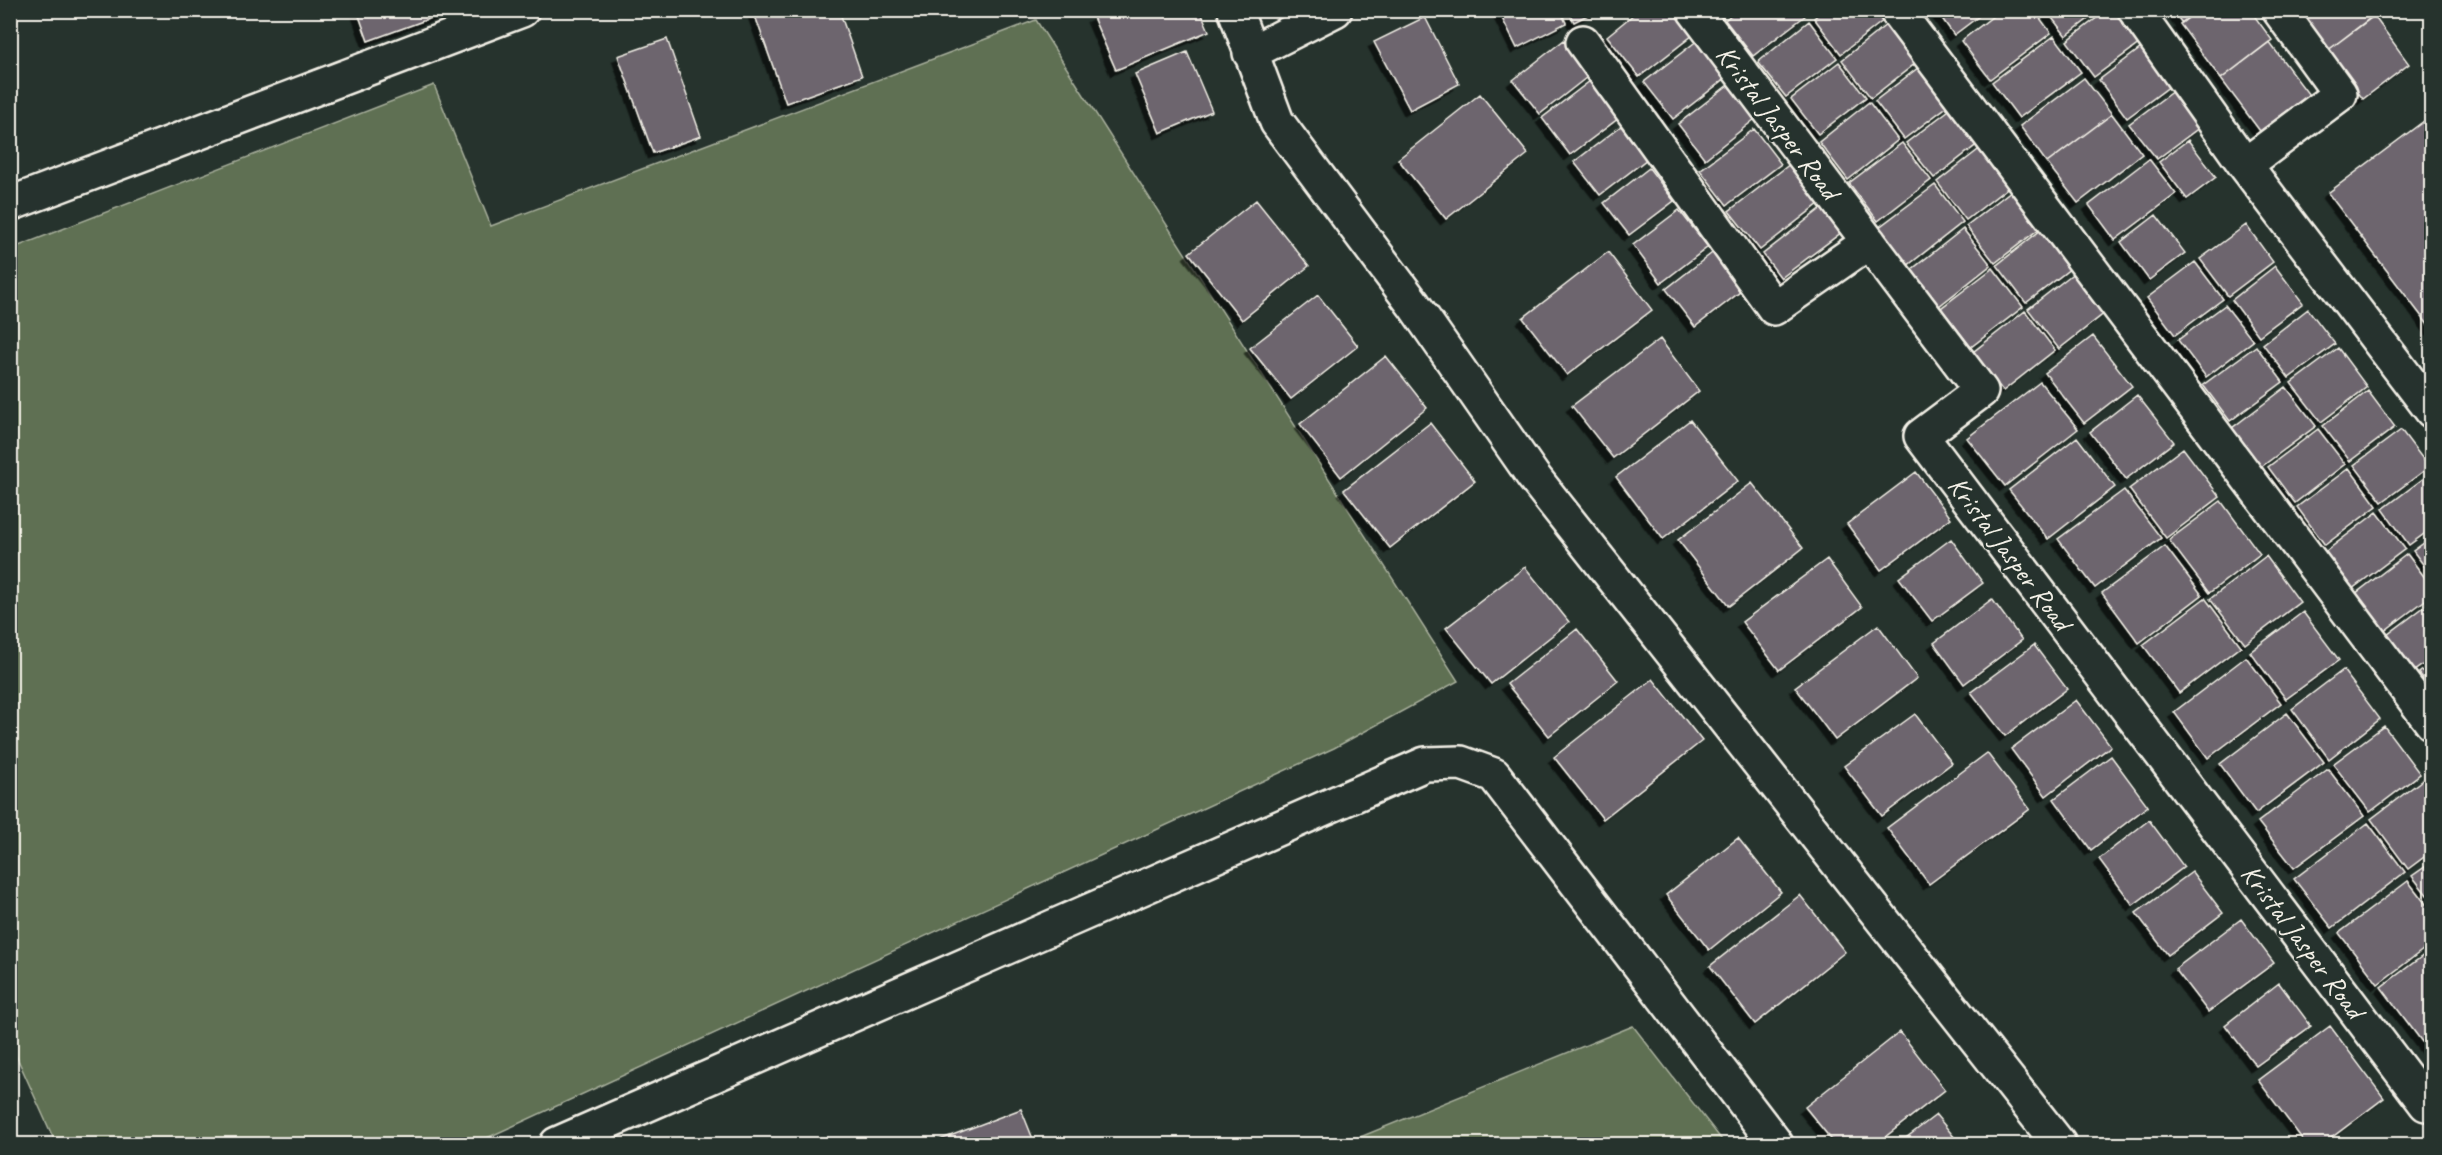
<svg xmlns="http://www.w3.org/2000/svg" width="2442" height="1155" font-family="Caveat,sans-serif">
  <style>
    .green { fill: #5e7052; stroke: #a9b09d; stroke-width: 1.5 }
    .building { fill: #6d656e; stroke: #f4f1e8; stroke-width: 1.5; filter: url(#shadow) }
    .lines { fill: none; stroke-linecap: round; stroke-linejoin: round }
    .street-casing { stroke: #f4f1e8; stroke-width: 38 }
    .street { stroke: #26332d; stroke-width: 33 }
    .labels { text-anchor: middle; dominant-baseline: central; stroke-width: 5; stroke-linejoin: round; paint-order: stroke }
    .street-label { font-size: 28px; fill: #f4f1e8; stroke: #26332d }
  </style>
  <defs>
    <filter id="shadow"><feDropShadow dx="-5.5" dy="5.5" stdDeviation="0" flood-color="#0009"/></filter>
  </defs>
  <rect width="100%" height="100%" fill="#26332d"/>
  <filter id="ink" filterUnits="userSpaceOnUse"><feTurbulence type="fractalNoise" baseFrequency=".0167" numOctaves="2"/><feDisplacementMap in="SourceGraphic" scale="12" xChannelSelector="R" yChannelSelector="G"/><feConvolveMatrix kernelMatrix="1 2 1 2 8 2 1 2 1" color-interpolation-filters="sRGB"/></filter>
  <g filter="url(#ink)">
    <path class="green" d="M1036,20L1458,681L1334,748L474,1144H56L10,1042L11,249L434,85L491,226Z
      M1633,1026L1725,1144H1343Z"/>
    <path class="building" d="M357,10H453L368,41Z
      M753,10H839L862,76L786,103Z
      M1108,10H1200L1209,31L1116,70L1093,17Z
      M1498,10H1560L1566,23L1517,48Z
      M1568,10H1597L1574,22Z
      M1639,10H1674L1693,35L1639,77L1607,36Z
      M1737,10H1800L1805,16L1753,56L1725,20Z
      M1823,10H1884L1889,16L1841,54L1814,18Z
      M1936,10H1987L1954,35Z
      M2001,10H2034L2051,33L1990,79L1961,41Z
      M2046,10H2100L2066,36Z
      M2107,10H2115L2140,43L2094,77L2067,41Z
      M2172,10H2198L2182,23Z
      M2198,10H2250L2272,40L2221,79L2180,24Z
      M2297,10H2371L2374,15L2327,51Z
      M2374,16L2409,64L2363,99L2327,51Z
      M1425,17L1459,84L1410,110L1374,42Z
      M1809,21L1837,58L1786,97L1758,62Z
      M1891,21L1921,59L1871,98L1842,60Z
      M2054,36L2081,72L2019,118L1992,82Z
      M667,39L701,136L653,153L618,56Z
      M1564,40L1591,74L1540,114L1513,80Z
      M1698,40L1727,77L1673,119L1644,82Z
      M2269,42L2309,95L2260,131L2221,79Z
      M2141,48L2170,86L2127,118L2099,80Z
      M1187,52L1212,111L1160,133L1135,74Z
      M1839,62L1866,97L1818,134L1791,99Z
      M1923,64L1953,102L1904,139L1875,101Z
      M2084,78L2112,114L2047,163L2020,126Z
      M1590,81L1619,118L1570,155L1542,118Z
      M1728,85L1755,119L1705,159L1678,124Z
      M2173,91L2200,127L2157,159L2129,124Z
      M1480,94L1528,154L1446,219L1398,159Z
      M1869,102L1898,140L1848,180L1819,142Z
      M1957,104L1984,139L1934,178L1906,143Z
      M2112,114L2142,154L2078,203L2047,163Z
      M2432,115V330L2328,193Z
      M1621,126L1647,159L1600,195L1574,162Z
      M1754,129L1781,164L1727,205L1700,170Z
      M2188,140L2216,177L2187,199L2159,162Z
      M1902,143L1931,180L1878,221L1849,183Z
      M1982,147L2011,185L1966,220L1937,182Z
      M2149,159L2176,194L2115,240L2089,205Z
      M1790,164L1820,203L1760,250L1729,211Z
      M1649,168L1674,201L1629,235L1604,203Z
      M1935,185L1963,222L1907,266L1878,228Z
      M2016,187L2045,224L1995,263L1966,226Z
      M1256,200L1309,266L1242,320L1189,253Z
      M1823,207L1842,232L1781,278L1763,254Z
      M1679,210L1708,247L1661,283L1633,245Z
      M2156,215L2185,253L2149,280L2121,242Z
      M2246,225L2273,262L2228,296L2200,259Z
      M1963,229L1991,265L1939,306L1911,270Z
      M2041,230L2071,268L2026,303L1997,265Z
      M1716,250L1745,288L1695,327L1666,289Z
      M1608,252L1652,310L1567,375L1523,318Z
      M2195,262L2223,299L2175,335L2147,298Z
      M2275,266L2303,303L2259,336L2232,300Z
      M1993,268L2023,307L1971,347L1941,308Z
      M2075,272L2106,312L2059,349L2028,309Z
      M1318,295L1358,346L1291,399L1250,348Z
      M2225,305L2253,341L2206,377L2178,340Z
      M2308,309L2335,344L2289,378L2263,344Z
      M2025,311L2055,350L2003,391L1973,352Z
      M2093,336L2132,386L2084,423L2045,373Z
      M1660,339L1699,391L1613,458L1572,406Z
      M2256,346L2283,382L2230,421L2203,385Z
      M2338,348L2367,387L2321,422L2291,383Z
      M1386,356L1427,408L1341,477L1300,424Z
      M2040,382L2078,429L2005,486L1967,438Z
      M2286,387L2316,426L2261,467L2232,428Z
      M2368,391L2395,427L2350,461L2323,426Z
      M2137,395L2174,442L2126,479L2090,432Z
      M1690,420L1738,481L1663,539L1616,477Z
      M1430,423L1475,481L1390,548L1344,490Z
      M2318,429L2345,464L2295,503L2268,467Z
      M2401,430L2429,467L2382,502L2354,465Z
      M2077,437L2115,487L2048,539L2009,490Z
      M2183,448L2220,497L2166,538L2129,489Z
      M2349,468L2377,506L2325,545L2297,507Z
      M1916,472L1951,518L1881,570L1847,524Z
      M2432,472V528L2409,545L2383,509Z
      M1752,483L1803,548L1729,606L1678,540Z
      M2124,490L2161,538L2095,588L2058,539Z
      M2221,501L2260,554L2209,593L2169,540Z
      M2377,512L2405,549L2352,589L2325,552Z
      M2432,537V576L2413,551Z
      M1951,539L1983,583L1932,621L1899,578Z
      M2165,546L2202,595L2139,643L2102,593Z
      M2407,554L2432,587V595L2383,632L2355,594Z
      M2266,556L2300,602L2245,644L2210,599Z
      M1827,559L1862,607L1779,670L1742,622Z
      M1525,567L1569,622L1491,684L1446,628Z
      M2205,598L2241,646L2179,693L2143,645Z
      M1992,599L2022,640L1964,684L1934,643Z
      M2432,601V658L2414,671L2387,635Z
      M2303,612L2339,660L2286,699L2250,652Z
      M1878,625L1917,678L1835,740L1795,687Z
      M1577,629L1618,681L1549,736L1507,684Z
      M2034,645L2067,689L2005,736L1971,692Z
      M2246,657L2281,703L2208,758L2174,712Z
      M2432,663V690L2419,673Z
      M2343,670L2380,719L2329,759L2292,709Z
      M1653,679L1702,741L1603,819L1554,757Z
      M2076,700L2111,746L2046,796L2011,749Z
      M2287,713L2324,762L2256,813L2220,764Z
      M1915,714L1952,763L1882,816L1844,766Z
      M2384,726L2420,774L2370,812L2333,764Z
      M1987,753L2030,809L1929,884L1887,828Z
      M2111,756L2148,806L2091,850L2054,799Z
      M2328,769L2364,816L2294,868L2258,822Z
      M2425,778L2432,787V851L2408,869L2371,819Z
      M2149,820L2184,867L2133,905L2099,859Z
      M2368,823L2405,872L2332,928L2294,879Z
      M1738,838L1781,892L1709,950L1666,895Z
      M2432,862V901L2412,876Z
      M2192,872L2223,913L2168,955L2136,913Z
      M2408,881L2432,912V943L2378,984L2339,933Z
      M1800,895L1845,952L1755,1024L1710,966Z
      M2241,919L2274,963L2208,1012L2175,969Z
      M2432,949V1055L2381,987Z
      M2279,983L2311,1026L2256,1066L2225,1025Z
      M2330,1026L2384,1098L2323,1144H2306L2258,1080Z
      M1900,1032L1945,1090L1876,1144H1835L1805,1107Z
      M1021,1109L1035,1144H929Z
      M1936,1115L1960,1144H1898Z"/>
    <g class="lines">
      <g class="street-casing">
        <path id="street" d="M1235,10L1277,122L1414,305L1533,476L2059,1144
          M1694,10L1981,391L1921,436L2426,1104L2432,1100
          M1896,10L2432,723
          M2135,10L2245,165L2432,411
          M1583,42L1774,308L1869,242
          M1250,53L1335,10
          M2245,165L2340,94L2279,10
          M10,204L522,10
          M557,1144L1425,764L1461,763L1494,775L1776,1144"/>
      </g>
      <use href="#street" class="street"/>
    </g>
  </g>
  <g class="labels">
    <g class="street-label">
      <text transform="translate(1778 122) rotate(53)">Kristal Jasper Road</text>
      <text transform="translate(2010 553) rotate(53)">Kristal Jasper Road</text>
      <text transform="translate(2303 941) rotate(53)">Kristal Jasper Road</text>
    </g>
  </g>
  <rect width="2442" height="1155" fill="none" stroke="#26332d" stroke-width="36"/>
  <rect x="18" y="18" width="2406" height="1119" fill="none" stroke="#f4f1e8" stroke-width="2" filter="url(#ink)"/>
</svg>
